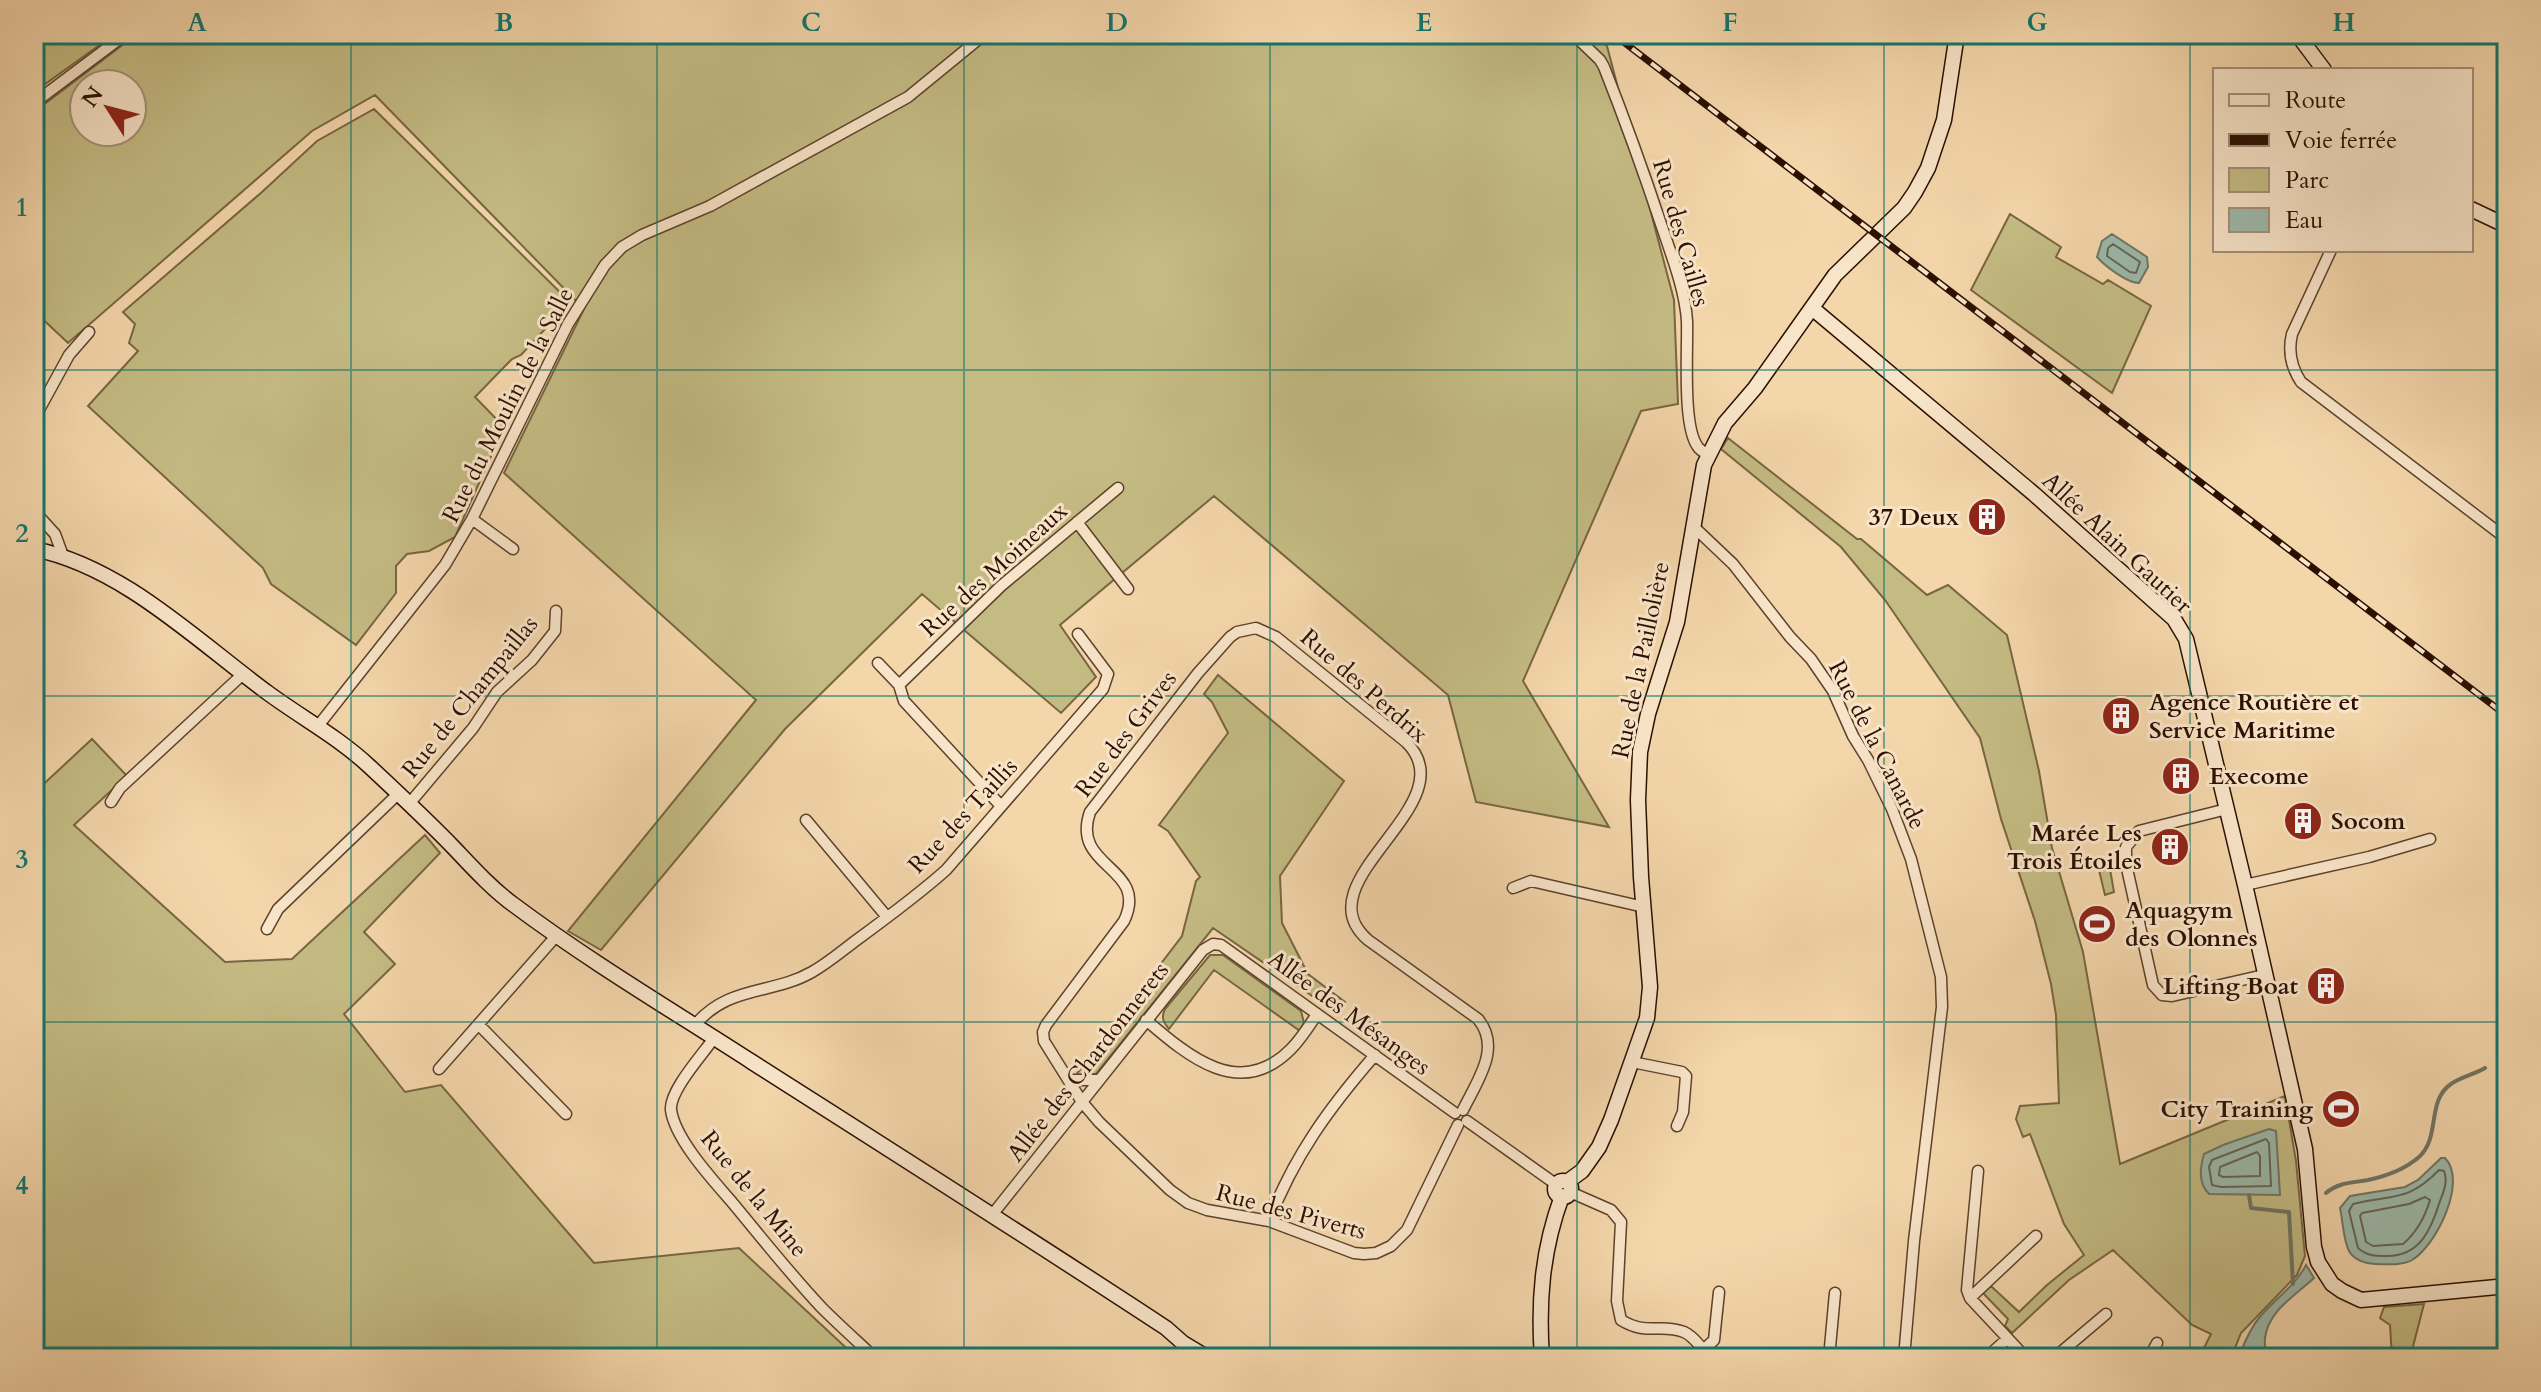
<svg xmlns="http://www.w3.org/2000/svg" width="2541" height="1392" font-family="Cardo,serif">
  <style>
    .green { fill: #c4bb83; stroke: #786542; stroke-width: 2; fill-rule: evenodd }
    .water { fill: #9cb9aa; stroke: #6f7566; stroke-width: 2 }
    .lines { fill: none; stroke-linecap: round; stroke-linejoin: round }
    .shore { stroke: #646456; stroke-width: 2 }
    .stream { stroke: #6f7566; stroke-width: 4 }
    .street-casing { stroke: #5d412c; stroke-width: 13 }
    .secondary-casing { stroke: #2b0f01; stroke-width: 17 }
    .street { stroke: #f8e4c8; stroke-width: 10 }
    .secondary { stroke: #f8e4c8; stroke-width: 14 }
    .rail-casing { stroke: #2b0f01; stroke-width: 7 }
    .rail { stroke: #f8e4c8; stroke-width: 4; stroke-dasharray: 12; stroke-linecap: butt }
    .grid { fill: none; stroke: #0f766e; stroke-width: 2; stroke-opacity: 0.55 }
    .labels { text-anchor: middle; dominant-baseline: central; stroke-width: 6; stroke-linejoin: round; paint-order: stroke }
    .street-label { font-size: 24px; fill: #2b0f01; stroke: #f8e4c8 }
    .poi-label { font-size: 24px; font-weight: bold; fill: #2b0f01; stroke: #f8e4c8; text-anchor: end }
    .neatline { fill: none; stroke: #0f766e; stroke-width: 3 }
    .grid-label { font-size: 26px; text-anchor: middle; font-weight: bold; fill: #0f766e }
  </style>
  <rect width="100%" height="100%" fill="#f4d6ab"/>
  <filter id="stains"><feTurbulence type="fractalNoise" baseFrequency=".0025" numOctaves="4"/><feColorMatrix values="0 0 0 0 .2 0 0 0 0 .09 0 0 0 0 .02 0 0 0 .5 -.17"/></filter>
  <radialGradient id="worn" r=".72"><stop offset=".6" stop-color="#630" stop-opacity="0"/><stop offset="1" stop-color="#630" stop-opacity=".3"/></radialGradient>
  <path class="green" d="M34,34H115L34,92Z
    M137,34H1592L1607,46L1674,300L1678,404L1641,411L1523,681L1609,827L1476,802L1448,695L1214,496L1060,625L1096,677L1061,713L922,594L785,729L601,950L568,931L756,700L504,473L584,309L375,95L312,131L68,343L34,311V112ZM84,84H132V132H84Z
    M374,109L570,302L521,355L512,359L475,397L504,427L455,537L429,551L407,554L396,566V593L356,645L271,584L263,568L88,406L138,351L129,343L135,324L123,312L262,192L317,141Z
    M2010,214L2061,247L2056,257L2103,284L2108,280L2151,306L2112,393L1971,290Z
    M1728,438L1857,539H1861L1927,595L1948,585L2007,635L2039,771L2052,848L2083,952L2120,1164L2285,1096L2296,1161L2305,1256L2297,1275L2241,1333L2231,1358H2199L2211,1334L2192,1325L2113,1250L2069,1280L2012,1333L2005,1326L2008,1319L1983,1293L1991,1286L2019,1312L2047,1285L2084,1255L2064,1224L2030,1134L2023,1137L2016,1119L2020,1106L2059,1103L2056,1015L2051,984L2035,921L2001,819L1980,738L1885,600L1841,547L1721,449Z
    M1218,675L1344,781L1280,876L1282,923L1308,974L1345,1002L1337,1013L1213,928L1096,1074L1076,1075L1182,936L1196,881L1200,877L1168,831L1159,825L1228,733L1212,702L1204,694Z
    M92,739L127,776L74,825L225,962L292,959L425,835L440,853L364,932L395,964L344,1014L405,1092L441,1085L594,1263L739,1248L857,1358H34V793Z
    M2112,857L2117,860L2119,867L2110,869L2114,892L2105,895L2097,862Z
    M1210,955H1223L1230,960L1301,1011L1304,1023L1300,1031L1214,970L1169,1029C1163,1022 1161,1017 1165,1009Z
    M2424,1304L2410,1358H2392L2390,1325L2380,1318L2384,1307Z"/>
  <path class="water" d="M2112,234L2147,257L2148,267L2139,283C2127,283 2105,266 2097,257L2102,241Z
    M2269,1129L2276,1131L2280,1195L2209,1194C2198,1183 2200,1168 2204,1154L2223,1145Z
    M2441,1158H2445C2468,1181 2436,1246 2412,1260C2402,1266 2386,1264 2375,1264C2366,1264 2354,1260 2349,1251C2343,1239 2343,1221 2340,1208L2350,1196L2405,1187L2418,1180Z
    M2306,1265L2314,1278C2296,1295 2268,1311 2265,1338C2264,1345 2266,1351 2267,1358H2238C2244,1344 2249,1330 2259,1318C2274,1300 2295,1286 2306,1265Z"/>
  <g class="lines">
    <path class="shore" d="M2113,244L2140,262L2136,273L2130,272L2107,256L2108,248Z
      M2266,1139L2269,1143L2271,1186L2221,1187L2212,1185L2209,1167L2212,1160Z
      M2257,1152L2260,1156V1176L2223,1177L2219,1175L2220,1167Z
      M2439,1170L2444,1171C2448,1181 2444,1191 2440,1201C2431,1230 2420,1256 2387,1256C2375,1256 2367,1256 2358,1248L2349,1211L2353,1204C2392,1194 2407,1203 2439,1170Z
      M2425,1197L2430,1200C2425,1217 2417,1232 2403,1244L2373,1246L2366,1242L2360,1216L2362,1213L2409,1204Z"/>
    <path class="stream" d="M2504,1054L2507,1052
      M2326,1193C2339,1182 2352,1183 2368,1180C2387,1176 2404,1170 2419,1157C2441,1137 2426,1101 2451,1084C2461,1077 2475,1074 2485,1068
      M2249,1195L2251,1208L2289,1212L2293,1284"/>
    <g class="street-casing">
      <path id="street" d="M1573,34L1600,60L1604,67C1625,120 1644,173 1662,227C1672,257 1685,290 1687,321C1688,349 1682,427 1698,447C1699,449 1706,454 1708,455
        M34,103L126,34
        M2331,250L2292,334C2288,351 2291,367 2301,382L2507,539
        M34,419L69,355L89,332
        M34,511L55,534L63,556
        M472,519L513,549
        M1077,522L1128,589
        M1693,526L1733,564L1790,637L1811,659L1833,691L1853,736L1868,760L1892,809L1911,859L1941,977L1942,1007L1914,1241L1904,1358
        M878,663L899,685L904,701L1001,806
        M899,685L1001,586L1118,488
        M318,726L445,565L472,519L568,324L605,265L622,247L642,235L710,206L908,97L985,34
        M111,802L120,788L243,674
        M409,804L473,728L497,692L532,660L555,631L556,611
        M2227,809L2139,831L2126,847V864L2153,985L2162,995L2172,996L2264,975
        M806,820L887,917
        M2245,885L2369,857L2430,839
        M1513,888L1531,881L1644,907
        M267,929L278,909L398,794
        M1146,1020C1188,1056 1240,1101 1291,1049C1301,1039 1309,1026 1317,1014
        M479,1025L566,1114
        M695,1025C728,985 772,995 812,972C828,963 843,950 858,939C888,917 918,895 946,870L1103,689L1108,674L1078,634
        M714,1038C703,1054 669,1091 671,1110C675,1139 712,1179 731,1201C761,1237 790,1274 822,1308C839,1325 857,1341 875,1358
        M1632,1062L1682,1072L1686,1076L1683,1112L1677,1126
        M439,1069L557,935
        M1068,1080H1099
        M1467,1121L1557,1185
        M1458,1125L1407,1230L1391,1246L1376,1253L1364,1254L1354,1253L1269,1221L1207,1210L1188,1203L1170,1190L1099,1122L1082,1102L1044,1041L1043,1032L1046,1025L1124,921C1150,866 1070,869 1090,812L1198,673L1230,637L1237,632L1256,628L1276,637L1406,742C1470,804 1299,881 1368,940L1478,1019C1502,1048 1477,1081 1463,1110
        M1570,1192L1611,1210L1621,1222L1617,1301L1621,1320C1647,1336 1661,1323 1684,1332C1696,1337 1701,1350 1712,1358
        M992,1215L1203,950L1213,944L1221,945L1455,1113
        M1269,1221C1294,1156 1329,1108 1375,1055
        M1970,1298L1967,1290L1978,1171
        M1970,1298L2036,1236
        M1970,1298L2026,1358
        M1695,1358L1714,1340L1719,1292
        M1829,1358L1835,1293
        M1986,1358L2007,1339
        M2054,1358L2106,1314
        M2149,1358L2157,1343"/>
    </g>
    <g class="secondary-casing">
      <path id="secondary" d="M2297,34L2324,70
        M2471,209L2507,226
        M1812,308L2034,494L2174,619L2186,639L2245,885L2305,1149L2314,1247L2318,1262L2332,1284L2342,1291L2361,1300L2507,1286
        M34,549C123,567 197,641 268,693C302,718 338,737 369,766C398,793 427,820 454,848C473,868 492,889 514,905C589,961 673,1011 752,1062C890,1150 1029,1238 1166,1328L1183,1343L1208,1358
        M1555 1189a8 8 0 1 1 16 0a8 8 0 1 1-16 0Z
        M1567,1182L1582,1171L1599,1147L1611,1120L1647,1018L1650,987L1641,877L1638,800L1640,752L1648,714L1677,622L1704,465L1725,423L1755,388L1835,275L1904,208L1915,192L1928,168L1944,120L1957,34
        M1542,1358C1538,1302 1542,1250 1562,1196"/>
    </g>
    <use href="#street" class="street"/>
    <use href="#secondary" class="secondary"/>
    <g class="rail-casing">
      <path id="rail" d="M1613,34L2507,716"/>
    </g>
    <use href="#rail" class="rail"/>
  </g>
  <path class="grid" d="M351,34V1358M657,34V1358M964,34V1358M1270,34V1358M1577,34V1358M1884,34V1358M2190,34V1358M34,370H2507M34,696H2507M34,1022H2507"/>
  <defs>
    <g id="building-disc" transform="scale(2)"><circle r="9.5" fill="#8f2418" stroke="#f8e4c8"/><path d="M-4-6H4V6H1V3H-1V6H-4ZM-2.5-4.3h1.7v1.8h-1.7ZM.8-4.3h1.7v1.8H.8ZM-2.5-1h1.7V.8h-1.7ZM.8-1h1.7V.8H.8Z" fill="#fff"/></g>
    <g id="stadium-disc" transform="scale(2)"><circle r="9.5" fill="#8f2418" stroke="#f8e4c8"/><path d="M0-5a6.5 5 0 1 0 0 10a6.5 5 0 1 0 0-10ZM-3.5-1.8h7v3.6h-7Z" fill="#fff"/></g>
  </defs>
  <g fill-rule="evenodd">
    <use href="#building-disc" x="1987" y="517"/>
    <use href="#building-disc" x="2121" y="716"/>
    <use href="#building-disc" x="2181" y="776"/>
    <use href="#building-disc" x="2303" y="821"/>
    <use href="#building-disc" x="2170" y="847"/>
    <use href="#stadium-disc" x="2097" y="924"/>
    <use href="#building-disc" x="2326" y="986"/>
    <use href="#stadium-disc" x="2341" y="1109"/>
  </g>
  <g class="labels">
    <g class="street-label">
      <text transform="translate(1681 233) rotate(74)">Rue des Cailles</text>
      <text transform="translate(508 405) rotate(-63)">Rue du Moulin de la Salle</text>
      <text transform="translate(2117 543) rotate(43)">Allée Alain Gautier</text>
      <text transform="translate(994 570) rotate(-42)">Rue des Moineaux</text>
      <text transform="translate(1641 660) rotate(-78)">Rue de la Paillolière</text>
      <text transform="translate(1364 686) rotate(41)">Rue des Perdrix</text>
      <text transform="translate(470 697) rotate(-51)">Rue de Champaillas</text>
      <text transform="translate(1126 734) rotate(-53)">Rue des Grives</text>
      <text transform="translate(1877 745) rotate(63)">Rue de la Canarde</text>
      <text transform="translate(963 816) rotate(-47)">Rue des Taillis</text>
      <text transform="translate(1349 1013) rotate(36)">Allée des Mésanges</text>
      <text transform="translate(1088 1062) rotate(-52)">Allée des Chardonnerets</text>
      <text transform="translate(754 1194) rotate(51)">Rue de la Mine</text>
      <text transform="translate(1291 1212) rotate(15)">Rue des Piverts</text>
    </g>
    <g class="poi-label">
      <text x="1959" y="517">37 Deux</text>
      <text x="2149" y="702" text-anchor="start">Agence Routière et<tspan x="2149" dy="28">Service Maritime</tspan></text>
      <text x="2209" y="776" text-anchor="start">Execome</text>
      <text x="2331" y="821" text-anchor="start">Socom</text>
      <text x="2142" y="833">Marée Les<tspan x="2142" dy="28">Trois Étoiles</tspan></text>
      <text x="2125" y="910" text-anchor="start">Aquagym<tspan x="2125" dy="28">des Olonnes</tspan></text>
      <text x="2298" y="986">Lifting Boat</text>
      <text x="2313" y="1109">City Training</text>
    </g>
  </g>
  <rect width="2541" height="1392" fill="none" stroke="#f4d6ab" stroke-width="88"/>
  <rect x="2213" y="68" width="260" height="184" fill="#f8e4c8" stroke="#a68f78" stroke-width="2"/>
  <rect x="2229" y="94" width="40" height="12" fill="#f8e4c8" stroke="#a68f78" stroke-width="2"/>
  <text x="2285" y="108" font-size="24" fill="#2b0f01">Route</text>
  <rect x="2229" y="134" width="40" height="12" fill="#2b0f01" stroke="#a68f78" stroke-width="2"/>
  <text x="2285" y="148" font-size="24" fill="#2b0f01">Voie ferrée</text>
  <rect x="2229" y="168" width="40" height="24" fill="#c4bb83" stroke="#a68f78" stroke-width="2"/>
  <text x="2285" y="188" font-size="24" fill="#2b0f01">Parc</text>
  <rect x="2229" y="208" width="40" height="24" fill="#9cb9aa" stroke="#a68f78" stroke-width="2"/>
  <text x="2285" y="228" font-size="24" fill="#2b0f01">Eau</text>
  <g transform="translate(108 108) rotate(306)"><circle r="38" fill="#f8e4c8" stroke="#a68f78" stroke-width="2"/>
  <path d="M0-6L14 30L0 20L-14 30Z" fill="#8f2418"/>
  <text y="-12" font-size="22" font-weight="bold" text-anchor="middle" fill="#2b0f01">N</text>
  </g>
  <rect x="44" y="44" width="2453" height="1304" class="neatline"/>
  <g class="grid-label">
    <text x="197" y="31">A</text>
    <text x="504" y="31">B</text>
    <text x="811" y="31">C</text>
    <text x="1117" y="31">D</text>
    <text x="1424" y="31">E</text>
    <text x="1730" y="31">F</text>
    <text x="2037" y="31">G</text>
    <text x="2344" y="31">H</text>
    <text x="22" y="216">1</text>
    <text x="22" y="542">2</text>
    <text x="22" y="868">3</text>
    <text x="22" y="1194">4</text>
  </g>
  <rect width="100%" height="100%" filter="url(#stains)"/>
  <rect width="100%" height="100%" fill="url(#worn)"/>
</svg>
